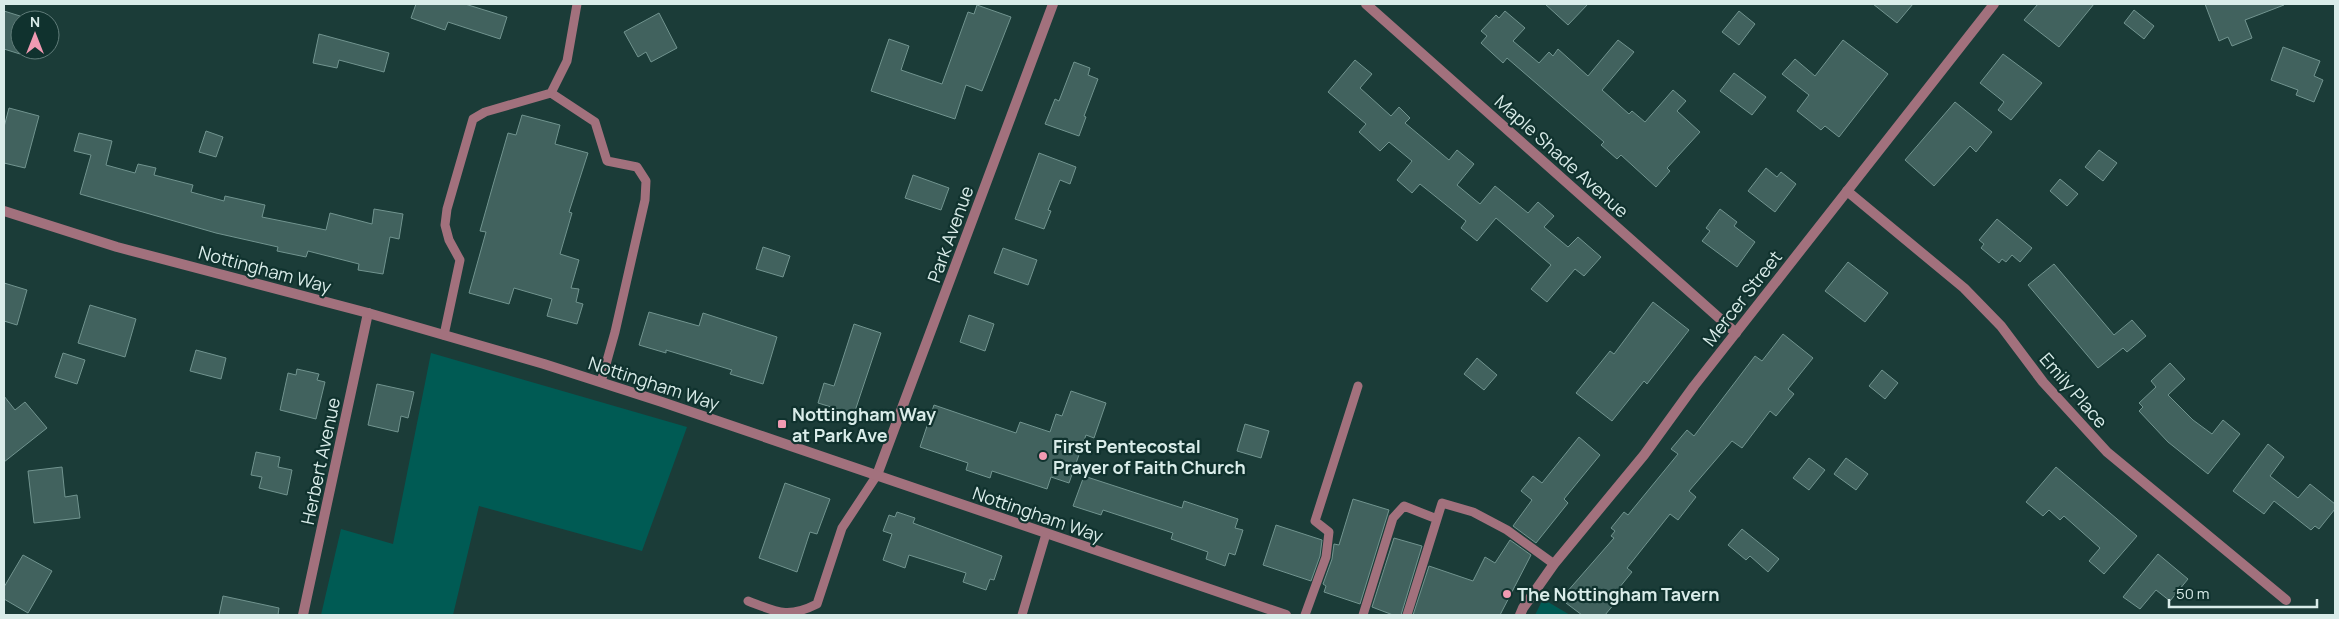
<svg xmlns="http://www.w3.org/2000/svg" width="2339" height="619" font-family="Manrope,sans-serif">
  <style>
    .green { fill: #005b54 }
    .building { fill: #41625e; stroke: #71948f }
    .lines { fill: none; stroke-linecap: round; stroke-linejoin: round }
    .service { stroke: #a2717d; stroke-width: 9 }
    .minor { stroke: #a2717d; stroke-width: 10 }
    .tertiary { stroke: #a2717d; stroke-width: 10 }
    .poi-dot { fill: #f19ab2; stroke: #10322e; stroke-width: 2 }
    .labels { text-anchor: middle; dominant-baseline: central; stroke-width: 4.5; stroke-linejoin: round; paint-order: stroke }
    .street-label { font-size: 18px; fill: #d9ece9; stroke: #10322e }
    .poi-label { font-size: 18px; font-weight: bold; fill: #d9ece9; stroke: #10322e; text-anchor: start }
  </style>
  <rect width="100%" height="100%" fill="#1b3c38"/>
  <path class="green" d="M431,353L687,427L642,551L479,506L453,615H321L341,529L393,544Z
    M1543,599L1570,615H1535Z"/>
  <path class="building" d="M416,4H465L507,17L500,39L448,22L445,30L411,18Z
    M1545,4H1588L1568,25Z
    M1873,4H1913L1897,23Z
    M2038,4H2094L2059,47L2024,20Z
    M2205,4H2284V5L2245,20L2252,38L2232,46L2228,37L2219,41Z
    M977,5L1011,17L982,91L966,85L955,119L871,91L889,39L909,46L901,70L942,84L968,12L974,14Z
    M2134,10L2154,26L2144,39L2124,23Z
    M4,11L20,16V54L4,49Z
    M1505,11L1525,28L1513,41L1539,63L1549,52L1553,56L1558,49L1588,76L1618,40L1634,52L1602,90L1629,114L1632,111L1645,122L1673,90L1686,101L1677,111L1700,132L1667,168L1670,171L1656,187L1621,155L1617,159L1601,145L1604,142L1507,58L1503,63L1481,43L1487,36L1481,31L1496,15L1499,18Z
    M1739,11L1755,24L1739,45L1722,32Z
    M659,13L677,48L651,62L646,52L638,57L624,32Z
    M319,34L389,53L384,72L339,60L337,68L313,63Z
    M1843,40L1888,74L1839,137L1825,126L1821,130L1797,111L1809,95L1782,74L1795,59L1815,76Z
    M2283,47L2320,61L2314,76L2323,80L2314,102L2296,95L2298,90L2271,80Z
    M2003,54L2042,83L2011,120L1998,110L2004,102L1980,83Z
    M1355,60L1372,74L1360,88L1391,116L1399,107L1410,118L1405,123L1449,160L1457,150L1474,164L1457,185L1480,204L1495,186L1528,213L1538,202L1554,216L1544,227L1568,247L1578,237L1601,257L1584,276L1575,269L1547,302L1531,289L1551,265L1496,218L1477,241L1461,228L1466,221L1420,184L1412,193L1397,180L1412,161L1389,142L1380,151L1359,132L1366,124L1328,92Z
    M1074,62L1090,68L1088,75L1098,79L1084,116L1086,117L1079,136L1045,124L1055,99L1059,101Z
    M1734,73L1766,97L1752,115L1720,91Z
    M1955,102L1992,132L1976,152L1970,146L1934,186L1905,160Z
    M9,108L39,116L25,168L4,163V127Z
    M522,115L560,125L555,144L588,153L569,212L572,213L560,254L579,260L571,288L579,289L576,302L583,304L577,324L547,316L552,299L514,288L509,304L469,293L486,232L480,231L493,185L508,133L516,135Z
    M206,131L223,137L216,157L199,152Z
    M79,133L112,141L106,165L135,173L138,164L156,168L154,175L193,185L191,192L224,201L225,196L265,205L262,217L326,230L330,213L372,224L374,209L403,214L399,239L390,237L383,274L358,270L359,264L308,251L306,257L277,251L278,247L216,233L80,194L91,155L74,151Z
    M2099,150L2117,163L2103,181L2085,167Z
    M1039,153L1076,167L1070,184L1060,180L1048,210L1051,211L1044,229L1015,219Z
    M1766,168L1777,177L1781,172L1796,184L1775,212L1748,191Z
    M913,175L949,188L941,210L905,198Z
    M2060,179L2078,194L2067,206L2050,191Z
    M1720,209L1737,222L1734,226L1755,242L1737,267L1702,241L1710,231L1706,228Z
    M1997,219L2032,248L2020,262L2012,255L2006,262L2002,259L1999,263L1981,248L1984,244L1979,240Z
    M763,247L790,256L783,277L756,269Z
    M1003,248L1037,260L1028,285L994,273Z
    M1848,262L1888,293L1865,322L1825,291Z
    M2054,264L2114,335L2132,320L2146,336L2127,352L2123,348L2098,368L2028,285Z
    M4,283L27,290L17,325L4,321Z
    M1653,302L1689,330L1647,384L1644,381L1612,421L1576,393L1610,351L1614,354Z
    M90,305L136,319L125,357L78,343Z
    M649,312L699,326L703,313L777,337L763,384L730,374L732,370L666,350V353L639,345Z
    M969,315L994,324L985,351L960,342Z
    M854,324L881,333L854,414L818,403L824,383L834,386Z
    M1783,334L1813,358L1788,389L1794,394L1776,416L1770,411L1742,448L1732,441L1689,491L1696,497L1678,520L1670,514L1627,568L1632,572L1619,588L1624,592L1605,615H1582L1566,603L1571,597L1566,593L1614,538L1611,536L1615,531L1611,528L1624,512L1628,515L1678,454L1671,449L1687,430L1694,436L1755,356L1762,361Z
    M196,350L226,358L221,379L190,371Z
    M63,353L85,360L77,384L55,377Z
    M1477,358L1497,375L1484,390L1464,374Z
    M2170,363L2185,379L2168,395L2193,420L2212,434L2223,420L2240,434L2208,474L2168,442L2139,411L2143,407L2139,403L2156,387L2151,381Z
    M297,369L319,374L317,380L325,382L316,419L280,410L288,373L296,375Z
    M1882,370L1898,383L1885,399L1869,386Z
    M377,384L414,392L408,418L401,416L398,432L368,425Z
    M1071,391L1106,403L1094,438L1086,435L1069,483L1051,477L1047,489L992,471L990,478L966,470L968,463L920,447L934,405L1016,433L1020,422L1050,432L1056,414L1062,416Z
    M4,396L15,410L25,402L47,428L4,462Z
    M1245,424L1269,431L1261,458L1237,451Z
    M1579,437L1600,455L1564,499L1568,503L1536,543L1513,526L1532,500L1521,491L1533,476L1542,483Z
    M2268,444L2284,457L2270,476L2298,498L2310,484L2335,504V509L2319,529L2315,526L2311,530L2274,501L2264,514L2233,491Z
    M256,452L280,457L278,467L292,470L287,495L259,488L262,477L251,475Z
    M1809,458L1825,470L1809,490L1793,478Z
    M1846,458L1868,474L1856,490L1834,474Z
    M62,467L65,497L77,495L80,518L34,523L28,471Z
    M2056,467L2137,536L2104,574L2089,561L2100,548L2064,516L2060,520L2049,510L2043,516L2026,502Z
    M1084,476L1182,508L1184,501L1238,519L1235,528L1243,530L1235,555L1229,553L1225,566L1206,559L1208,552L1171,539L1173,533L1103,510L1101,515L1073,506Z
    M785,483L830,499L817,534L810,532L797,572L759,558Z
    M1353,499L1389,510L1360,604L1324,592L1326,586L1323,584L1332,559L1334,544L1339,545Z
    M897,512L915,518L913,523L1002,556L994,580L990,579L986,590L963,582L966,573L909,555L905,568L883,560L892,534L883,531L889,515L895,517Z
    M1276,525L1322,540L1320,556L1311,581L1263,565Z
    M1742,529L1779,559L1768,572L1750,556L1746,560L1728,545Z
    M1394,538L1422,546L1401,615H1393L1372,607Z
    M1510,540L1531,555L1500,615H1413L1429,566L1473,581L1485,557L1495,563Z
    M2158,554L2188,579L2170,601L2156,590L2140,609L2123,597Z
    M23,555L52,571L28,613L4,599V587Z
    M223,596L279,608L278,615H219Z"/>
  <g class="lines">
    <path class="service" d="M551,93L595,122L607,161L637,167L646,181L645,200L615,332L601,382
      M444,335L460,260L449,240L445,225L447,209L473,119L485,112L551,93L567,61L577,4
      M748,601C777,612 787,619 817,604L842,528L877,475
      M1022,615L1046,534
      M1305,615L1326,557L1329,532L1315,521L1358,386
      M1363,615L1393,518L1404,506L1437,519
      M1407,615L1442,503L1473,512L1507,530L1554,564"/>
    <path class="minor" d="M1366,4L1736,333
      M1847,191L1964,288L2001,326L2043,382L2107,452L2286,600
      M877,475L1053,4
      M303,615L368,313"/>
    <path class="tertiary" d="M4,211L117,247L368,313L544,364L662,402L1286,615
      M1520,615L1523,608L1554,564L1644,455L1694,386L1994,4"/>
  </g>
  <g class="poi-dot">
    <rect x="777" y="419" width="10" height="10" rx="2.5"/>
    <circle cx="1043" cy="456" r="5"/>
    <circle cx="1507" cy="594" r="5"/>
  </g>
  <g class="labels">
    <g class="street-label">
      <text transform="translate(1562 156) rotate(42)">Maple Shade Avenue</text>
      <text transform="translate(950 234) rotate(-70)">Park Avenue</text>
      <text transform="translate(265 269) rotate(15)">Nottingham Way</text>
      <text transform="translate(1742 298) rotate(-52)">Mercer Street</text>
      <text transform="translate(654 383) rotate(18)">Nottingham Way</text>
      <text transform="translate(2074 390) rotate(49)">Emily Place</text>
      <text transform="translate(320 461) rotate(-78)">Herbert Avenue</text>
      <text transform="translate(1038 514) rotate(19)">Nottingham Way</text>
    </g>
    <g class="poi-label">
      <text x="792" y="414">Nottingham Way<tspan x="792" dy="21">at Park Ave</tspan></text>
      <text x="1053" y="446">First Pentecostal<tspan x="1053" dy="21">Prayer of Faith Church</tspan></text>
      <text x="1517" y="594">The Nottingham Tavern</text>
    </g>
  </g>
  <rect width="2339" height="619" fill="none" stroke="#d9ece9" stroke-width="10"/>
  <g transform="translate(35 35)"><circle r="24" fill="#10322e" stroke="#607c79"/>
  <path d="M0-4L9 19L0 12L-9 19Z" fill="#f19ab2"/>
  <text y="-8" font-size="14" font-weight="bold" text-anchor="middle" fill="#d9ece9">N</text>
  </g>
  <path d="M2169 599v8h148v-8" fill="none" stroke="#d9ece9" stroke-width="2.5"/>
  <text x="2176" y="599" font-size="15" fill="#d9ece9" stroke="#10322e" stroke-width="4" paint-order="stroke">50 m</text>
</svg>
